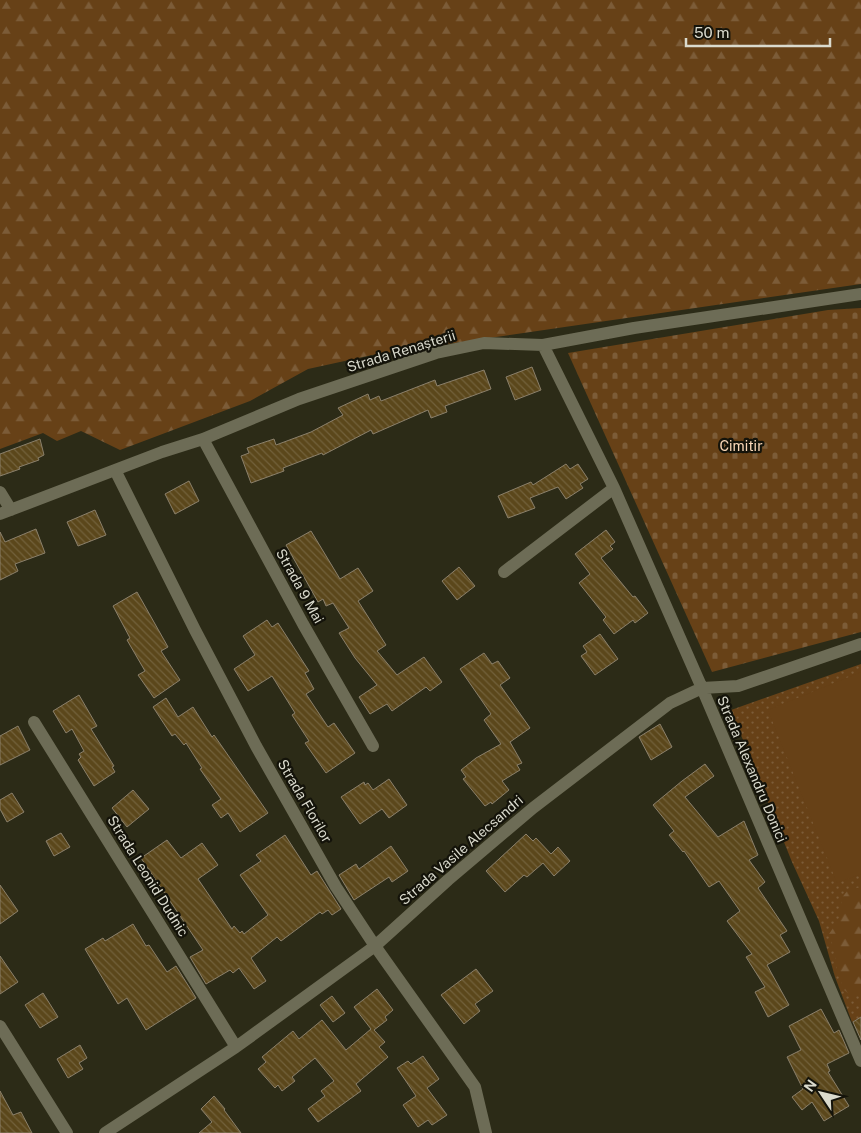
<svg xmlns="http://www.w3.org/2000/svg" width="861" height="1133" font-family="'Public Sans',sans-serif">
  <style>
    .grass { fill: url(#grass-dots) }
    .forest { fill: url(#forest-firs) }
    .cemetery { fill: url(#cemetery-stones) }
    .pitch { fill: #674117 }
    .building { fill: url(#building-back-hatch); stroke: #8b806b }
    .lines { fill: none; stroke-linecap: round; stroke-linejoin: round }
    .minor { stroke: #6d6c56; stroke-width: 12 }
    .labels { text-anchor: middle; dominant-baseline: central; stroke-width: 4.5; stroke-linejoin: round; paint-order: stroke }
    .street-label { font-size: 14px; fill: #dadacd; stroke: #14130a }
    .park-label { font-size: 14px; fill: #fad7b8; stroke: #14130a }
  </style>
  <defs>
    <pattern id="grass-dots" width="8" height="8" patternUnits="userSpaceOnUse" patternTransform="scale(1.25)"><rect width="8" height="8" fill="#674117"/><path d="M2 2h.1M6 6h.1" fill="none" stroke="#7c5c38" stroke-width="1.8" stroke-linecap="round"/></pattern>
    <pattern id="forest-firs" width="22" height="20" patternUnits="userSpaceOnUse" patternTransform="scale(1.25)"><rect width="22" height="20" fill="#674117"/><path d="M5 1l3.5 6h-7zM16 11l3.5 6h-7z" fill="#7c5c38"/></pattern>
    <pattern id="cemetery-stones" width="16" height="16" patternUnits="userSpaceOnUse" patternTransform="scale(1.25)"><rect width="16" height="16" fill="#674117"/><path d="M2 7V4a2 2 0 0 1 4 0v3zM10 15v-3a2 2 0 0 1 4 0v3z" fill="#7c5c38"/></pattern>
    <pattern id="building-back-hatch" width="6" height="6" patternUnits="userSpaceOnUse" patternTransform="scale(1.25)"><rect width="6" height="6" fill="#5b471b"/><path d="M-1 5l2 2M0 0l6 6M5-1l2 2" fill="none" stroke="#72613b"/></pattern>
  </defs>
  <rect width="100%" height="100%" fill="#2c2b17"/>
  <path class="grass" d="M861,664V1017L852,1022L835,977L819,921L792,862L731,710Z"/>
  <path class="forest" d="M0,0H861V284L372,355L308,369L250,401L120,450L81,431L57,441L43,433L0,449Z
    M861,887V989L852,996L844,990L837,971L835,953L829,934L838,921L842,908L841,899L848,890Z"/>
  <path class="cemetery" d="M861,308V632L712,672L568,353L828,310Z"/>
  <path class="pitch" d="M861,672V874L837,883L768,710Z"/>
  <path class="building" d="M532,367L541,390L515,400L506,377Z
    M484,370L491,389L445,406L447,412L431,418L428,410L373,434L371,430L323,455L322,453L283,468L284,471L251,483L241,456L249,453L247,448L274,439L276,445L311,432L343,415L338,408L368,394L370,400L379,396L381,401L435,380L437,386Z
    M40,439L44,455L38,458L39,460L19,467L20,469L0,476V454Z
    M566,464L570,469L578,464L588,479L580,484L583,488L566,499L558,487L530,498L535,508L508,518L498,496L531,482L533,485Z
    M189,481L199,501L175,514L165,494Z
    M95,510L106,535L78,546L67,522Z
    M36,529L45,553L15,564L18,571L0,580V532L5,542Z
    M606,530L615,542L610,546L613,549L601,558L633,597L635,596L648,613L635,623L633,620L614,634L603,620L606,617L579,583L590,574L575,554Z
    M311,531L340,579L358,568L373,591L358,601L386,645L377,651L397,675L424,657L442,682L430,691L426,687L392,711L387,704L370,714L359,697L377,685L355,658L339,633L349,628L333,603L326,606L323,599L318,602L286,545Z
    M459,567L475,586L457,600L442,581Z
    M137,592L168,647L161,651L180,680L154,698L138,675L145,671L127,640L130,638L113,606Z
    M267,620L272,627L278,623L309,671L305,673L314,689L306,694L328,727L334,723L355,753L326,773L305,743L309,741L292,715L295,713L272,676L248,691L234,669L255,655L243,636Z
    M600,634L618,659L595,675L581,656L587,652L583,646Z
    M484,653L492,664L498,661L510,678L500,685L530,728L510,742L522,763L517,765L520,770L502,781L509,790L492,804L491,802L485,806L463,779L466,777L461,770L476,758L501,744L484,720L491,714L460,669Z
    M79,695L97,726L91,729L114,766L112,767L115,772L94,786L78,760L81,757L79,754L84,751L72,729L66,733L53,711Z
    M166,698L178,717L193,707L212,737L214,735L268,813L240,832L228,813L221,818L212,805L221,799L200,769L202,768L186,743L184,745L175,734L172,736L153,707Z
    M660,724L672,747L651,760L639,737Z
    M18,726L30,750L0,765V736Z
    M705,764L714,776L685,797L718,837L744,821L758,855L749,860L765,882L758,888L787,931L780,935L790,952L767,965L789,1005L768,1017L755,992L765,987L746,957L752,954L727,921L740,911L719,881L709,887L684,851L683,852L669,835L674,831L653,805L682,781Z
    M389,779L407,805L389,818L382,809L360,824L341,797L364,782L365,785L368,783L373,790Z
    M133,790L149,809L127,827L112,808Z
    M12,793L24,812L7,822L0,809V800Z
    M61,833L70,847L54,856L46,841Z
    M526,834L533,841L536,838L551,854L558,847L570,861L554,876L543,863L527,877L524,875L505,892L486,871Z
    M285,835L311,875L317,871L341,909L332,915L328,910L322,914L320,912L281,941L277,937L251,958L266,981L254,989L239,968L233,973L230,970L206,984L190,957L203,950L141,858L167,840L181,858L202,843L218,865L198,879L232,929L234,926L240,933L242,931L244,934L268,915L240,875L261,861L256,855Z
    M391,846L408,871L392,882L389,877L354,900L339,875L356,864L359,869Z
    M0,885L18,911L0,924Z
    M133,924L146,946L149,945L167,972L176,966L196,998L146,1030L127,998L118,1004L85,949L103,938L105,941Z
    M0,956L18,982L0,994Z
    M476,969L493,991L475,1004L480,1011L464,1024L441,995Z
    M377,989L393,1010L385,1017L387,1020L374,1030L385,1042L379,1047L388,1057L356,1084L361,1091L318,1122L308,1109L325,1096L321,1091L334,1081L315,1058L292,1077L295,1081L282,1091L278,1085L275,1088L258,1069L266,1062L262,1057L293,1031L299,1039L322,1020L346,1050L371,1029L354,1007Z
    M43,993L58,1017L40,1028L25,1005Z
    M332,996L345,1013L333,1022L320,1005Z
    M821,1009L834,1033L839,1030L849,1053L827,1064L830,1071L828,1072L849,1106L824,1121L812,1102L802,1110L792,1097L803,1089L787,1057L801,1050L789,1026Z
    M861,1017V1040L853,1022Z
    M80,1045L87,1058L79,1063L83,1069L68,1078L57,1059Z
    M423,1056L439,1079L427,1088L447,1115L432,1125L428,1120L418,1127L403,1105L416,1096L397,1068L408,1061L411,1064Z
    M0,1091L13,1115L21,1112L32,1133H0Z
    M214,1096L225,1109L224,1110L241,1133H199L212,1122L201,1109Z"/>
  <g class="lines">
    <path class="minor" d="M543,345L614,488L702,688L861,1061
      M203,439L303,624L373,746
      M115,470L195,630L256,746L336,887L375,946L475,1087L486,1133
      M0,492L11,510
      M0,514L162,452L203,439L299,399L436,353L484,343L543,345L634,328L861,294
      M504,572L614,488
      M34,722L236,1047
      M0,1026L67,1133
      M105,1133L236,1047L375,946L448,880L533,808L670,703L702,688L738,686L861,644"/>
  </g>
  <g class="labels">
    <g class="street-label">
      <text transform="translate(401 351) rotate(-17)">Strada Renașterii</text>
      <text transform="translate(300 586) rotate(61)">Strada 9 Mai</text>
      <text transform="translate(752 769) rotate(67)">Strada Alexandru Donici</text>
      <text transform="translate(305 801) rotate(60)">Strada Florilor</text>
      <text transform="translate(461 850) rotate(-41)">Strada Vasile Alecsandri</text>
      <text transform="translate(148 876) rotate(58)">Strada Leonid Dudnic</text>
    </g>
    <g class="park-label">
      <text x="741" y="446">Cimitir</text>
    </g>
  </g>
  <g transform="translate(821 1093) rotate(305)" stroke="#14130a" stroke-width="4" paint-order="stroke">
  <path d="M0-4L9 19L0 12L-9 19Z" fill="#dadacd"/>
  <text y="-8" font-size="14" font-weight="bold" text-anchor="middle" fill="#dadacd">N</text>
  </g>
  <path d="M686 38v8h144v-8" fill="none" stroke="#dadacd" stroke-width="2.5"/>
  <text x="694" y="38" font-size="15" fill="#dadacd" stroke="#14130a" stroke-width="4" paint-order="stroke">50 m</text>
</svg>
